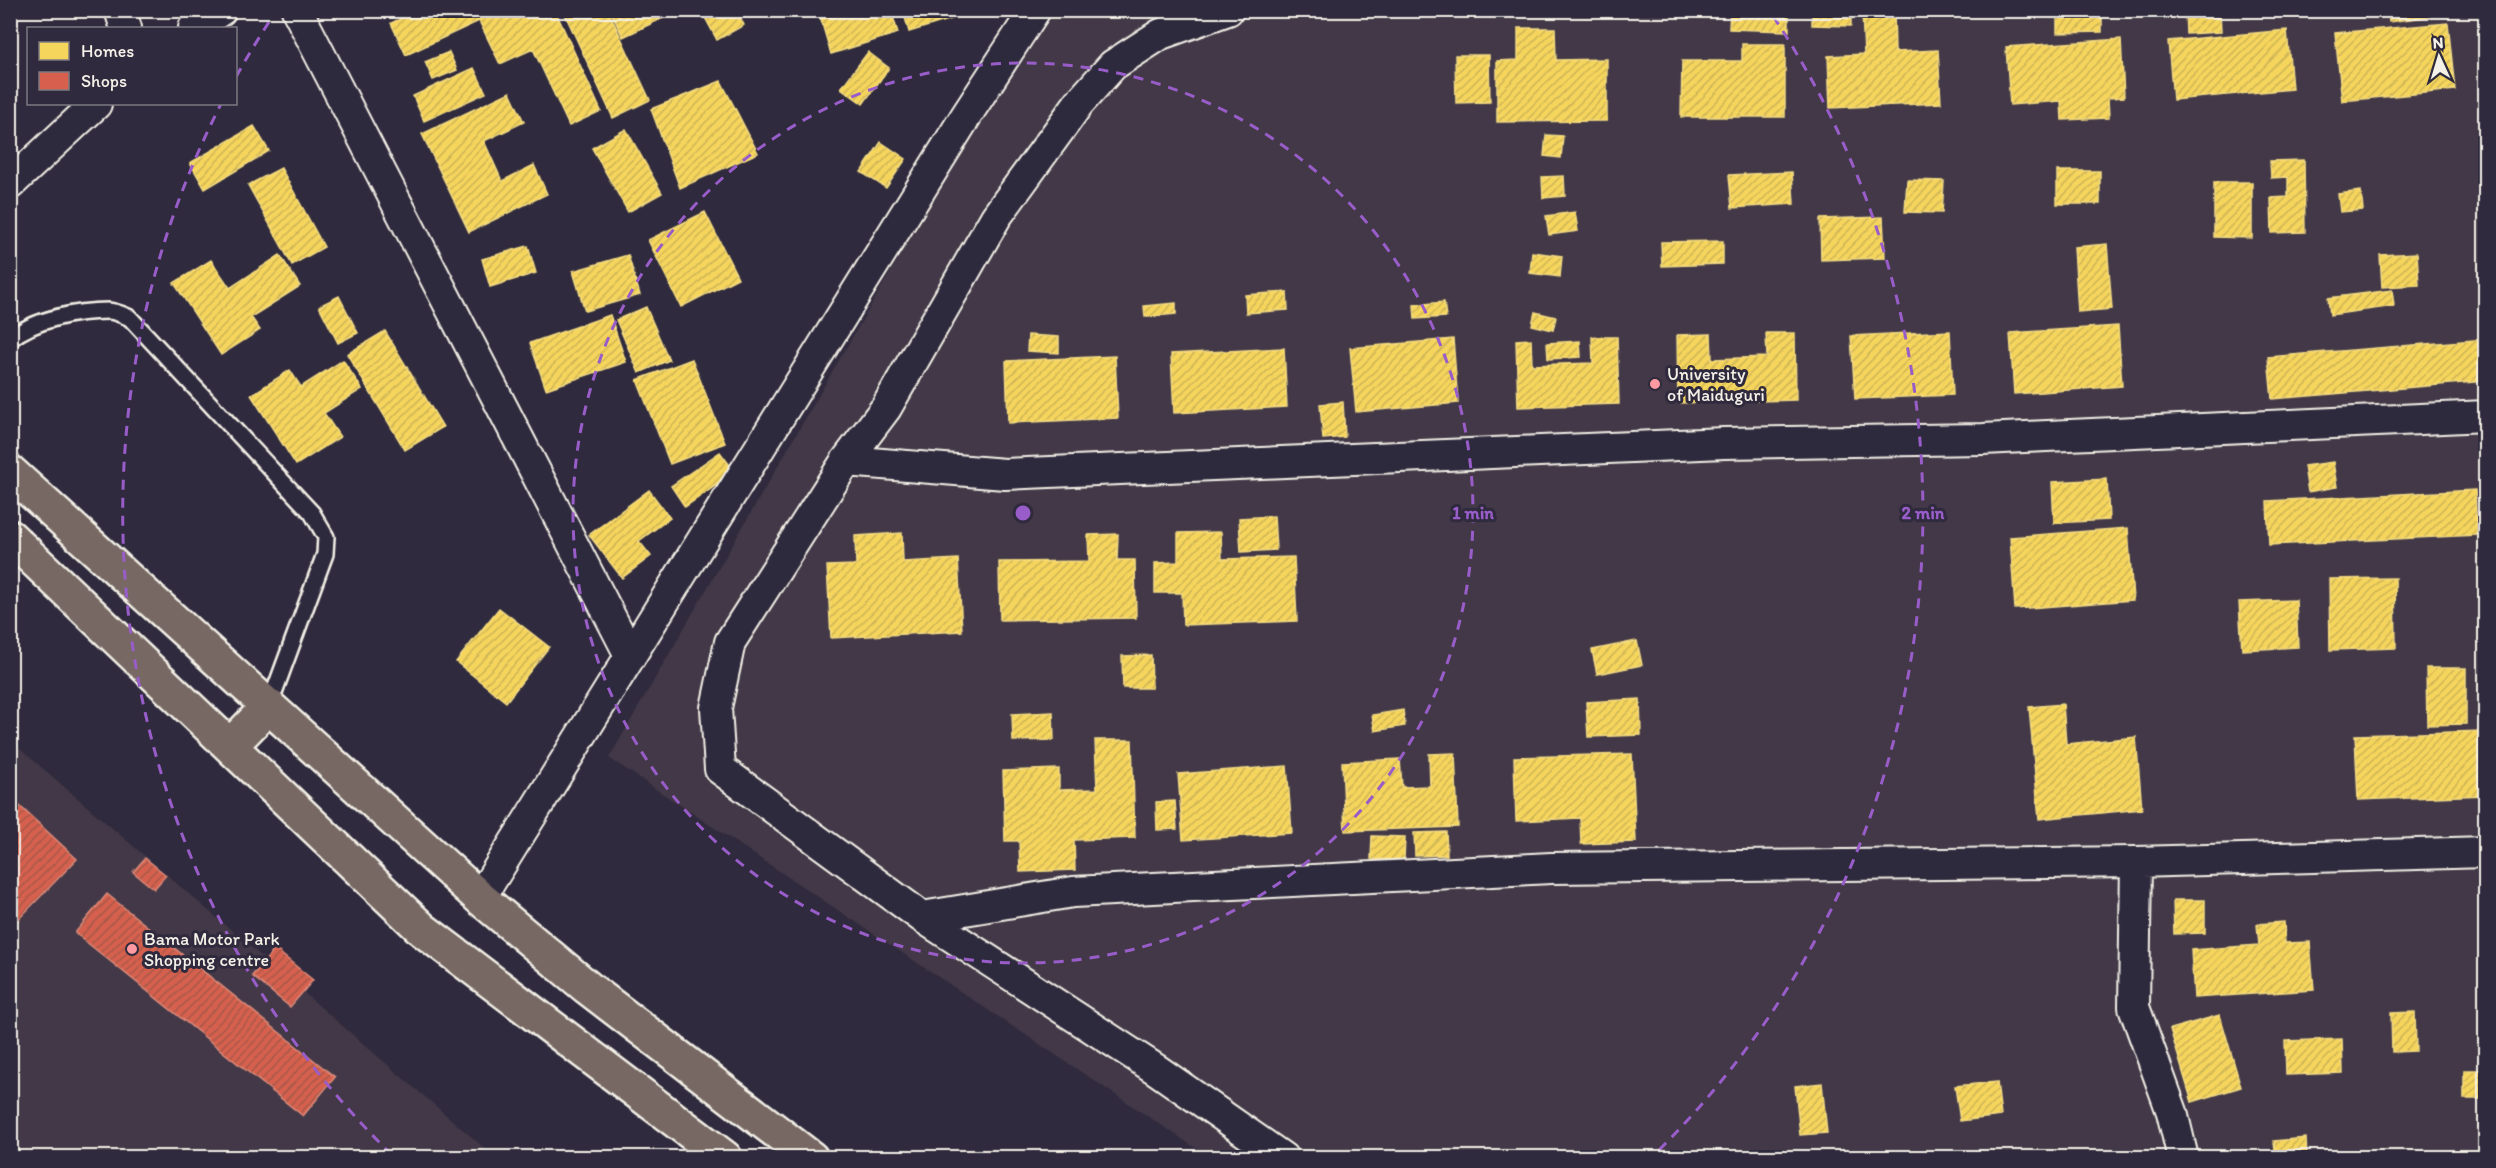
<svg xmlns="http://www.w3.org/2000/svg" width="2496" height="1168" font-family="Itim,sans-serif">
  <style>
    .built { fill: #423847 }
    .homes { fill: url(#homes-hatch); stroke: #f5dd86; stroke-width: 1.5 }
    .shops { fill: url(#shops-hatch); stroke: #df8c7c; stroke-width: 1.5 }
    .lines { fill: none; stroke-linecap: round; stroke-linejoin: round }
    .service-casing { stroke: #f4f1e8; stroke-width: 20 }
    .minor-casing { stroke: #f4f1e8; stroke-width: 34 }
    .trunk-casing { stroke: #f4f1e8; stroke-width: 38 }
    .service { stroke: #2f2a3d; stroke-width: 15 }
    .minor { stroke: #2f2a3d; stroke-width: 30 }
    .trunk { stroke: #776864; stroke-width: 33 }
    .ring { fill: none; stroke: #995dc9; stroke-width: 3; stroke-dasharray: 10 8 }
    .poi-dot { fill: #ff9aa2; stroke: #2f2a3d; stroke-width: 2 }
    .labels { text-anchor: middle; dominant-baseline: central; stroke-width: 6; stroke-linejoin: round; paint-order: stroke }
    .poi-label { font-size: 18px; fill: #f4f1e8; stroke: #2f2a3d; text-anchor: start }
    .centre { fill: #995dc9; stroke: #2f2a3d; stroke-width: 3 }
    .ring-label { font-size: 18px; text-anchor: middle; font-weight: bold; fill: #995dc9; stroke: #2f2a3d; stroke-width: 6; stroke-linejoin: round; paint-order: stroke }
  </style>
  <defs>
    <pattern id="homes-hatch" width="6" height="6" patternUnits="userSpaceOnUse" patternTransform="scale(1.5)"><rect width="6" height="6" fill="#f6d55c"/><path d="M-1 1l2-2M0 6l6-6M5 7l2-2" fill="none" stroke="#cbb256"/></pattern>
    <pattern id="shops-hatch" width="6" height="6" patternUnits="userSpaceOnUse" patternTransform="scale(1.5)"><rect width="6" height="6" fill="#d6604d"/><path d="M-1 1l2-2M0 6l6-6M5 7l2-2" fill="none" stroke="#a5584b"/></pattern>
  </defs>
  <rect width="100%" height="100%" fill="#2f2a3d"/>
  <filter id="ink" filterUnits="userSpaceOnUse"><feTurbulence type="fractalNoise" baseFrequency=".0167" numOctaves="2"/><feDisplacementMap in="SourceGraphic" scale="12" xChannelSelector="R" yChannelSelector="G"/><feConvolveMatrix kernelMatrix="1 2 1 2 8 2 1 2 1" color-interpolation-filters="sRGB"/></filter>
  <g filter="url(#ink)">
    <path class="built" d="M1041,11H2485V1157H1209L609,758Z
      M11,741L495,1157H11Z"/>
    <path class="homes" d="M419,10H555L601,111L569,126L533,49L500,64L479,21L406,55L391,23Z
      M563,10H608L650,100L613,118Z
      M610,10H680L623,37Z
      M701,10H736L744,25L717,40Z
      M818,10H891L898,33L831,54Z
      M903,10H981L909,32Z
      M1730,10H1789V31L1729,29Z
      M1812,10H1851V26L1812,25Z
      M1894,10L1895,52L1938,50L1941,103L1830,108L1828,56L1864,54L1862,12Z
      M2057,10H2102V32L2057,33Z
      M2185,10H2220L2221,32L2186,34Z
      M2388,10H2430L2431,16L2389,22Z
      M2448,23L2455,90L2342,101L2335,33Z
      M1518,28H1555L1556,60L1607,59V121L1497,122V61L1518,60Z
      M2287,30L2292,89L2173,100L2168,41Z
      M2121,39L2124,97L2108,98L2109,118L2062,120L2061,101L2010,105L2006,47Z
      M1742,44H1785V117H1681L1682,61H1742Z
      M449,52L457,70L433,80L425,62Z
      M868,52L889,68L863,104L841,88Z
      M1455,55H1489L1490,102L1456,103Z
      M474,68L486,93L424,121L413,96Z
      M721,81L758,153L680,188L651,109Z
      M510,92L524,122L484,141L502,181L534,165L547,194L469,232L422,134Z
      M254,126L269,151L205,189L190,163Z
      M626,129L662,193L628,212L592,148Z
      M1546,135L1563,136L1561,158L1544,156Z
      M881,142L906,159L886,188L861,172Z
      M2304,160L2305,232L2272,233L2271,198L2288,197V177L2271,178L2270,161Z
      M281,168L324,247L292,265L248,185Z
      M2057,171H2100V204H2057Z
      M1792,172L1794,204L1732,208L1729,175Z
      M1564,176L1565,196L1543,198L1542,177Z
      M1907,180L1944,181L1942,213L1905,212Z
      M2214,182H2252V238L2214,237Z
      M2361,191L2363,210L2340,212L2338,194Z
      M705,212L738,278L681,307L648,240Z
      M1575,212L1578,231L1549,235L1546,216Z
      M1883,217L1885,258L1821,260L1820,219Z
      M1723,241V264L1662,266L1661,242Z
      M2107,244L2112,309L2078,312L2074,247Z
      M528,246L536,273L490,287L482,259Z
      M1532,252L1562,256L1560,277L1530,273Z
      M2417,253L2419,285L2382,287L2380,255Z
      M280,255L300,286L251,317L260,330L221,355L174,283L211,260L230,288Z
      M628,255L640,295L585,311L573,271Z
      M2392,290L2394,306L2330,315L2328,298Z
      M1287,292L1288,310L1246,313L1245,295Z
      M339,296L358,333L338,343L319,306Z
      M1444,302L1446,317L1415,319L1414,305Z
      M1176,303V314L1145,317L1144,306Z
      M646,307L669,360L639,373L616,320Z
      M1535,312L1556,317L1553,330L1532,325Z
      M610,315L626,362L546,389L530,343Z
      M2118,326L2122,386L2014,394L2010,333Z
      M385,331L443,427L405,450L347,354Z
      M1950,331L1953,395L1855,399L1851,336Z
      M1766,333H1795L1796,400L1678,403L1677,335L1711,334L1712,359L1767,357Z
      M1028,335L1059,337V353L1027,351Z
      M1592,337H1617L1619,404L1518,407L1516,340L1531,339L1532,365L1593,363Z
      M1453,339L1458,403L1356,412L1350,348Z
      M2486,339V381L2272,399L2268,357Z
      M1580,341L1581,357L1548,359L1547,343Z
      M1284,348L1287,407L1174,413L1171,354Z
      M1115,356L1118,418L1008,423L1006,361Z
      M692,359L725,443L670,464L637,380Z
      M343,360L362,389L324,413L340,437L296,465L251,395L290,370L301,387Z
      M1343,402L1345,437L1323,439L1320,404Z
      M720,452L735,472L685,507L671,486Z
      M2333,462L2337,487L2308,492L2304,466Z
      M2107,479L2109,520L2054,523L2052,482Z
      M649,490L670,518L639,541L651,556L622,578L589,535Z
      M2475,490L2477,535L2269,545L2267,501Z
      M1274,516L1276,550L1241,552L1239,518Z
      M2128,528L2133,600L2015,609L2010,537Z
      M1221,532L1222,559L1294,557L1297,621L1183,625L1182,593H1155V563L1178,562V533Z
      M902,533L903,562L958,559L962,631L831,638L827,566L856,565L855,536Z
      M1118,534L1117,560H1135L1136,618L1000,620L999,562L1089,561L1088,535Z
      M2395,578L2396,648L2330,650L2329,579Z
      M2296,600L2298,647L2242,650L2239,602Z
      M499,608L549,647L506,702L456,662Z
      M1637,641L1642,665L1597,674L1592,650Z
      M1151,655L1152,688H1123L1122,656Z
      M2426,668H2466V724L2427,725Z
      M1640,699L1641,735L1588,737L1586,702Z
      M2063,704L2066,744L2136,737L2142,809L2039,819L2029,707Z
      M1403,710L1405,726L1375,731L1372,715Z
      M1053,712L1054,740L1013,741L1012,714Z
      M2484,731L2486,795L2358,800L2355,735Z
      M1095,740H1132L1135,838L1074,840L1075,870L1020,872L1019,841H1005L1003,771L1059,769V790L1097,789Z
      M1455,753L1458,827L1345,831L1342,762L1400,759L1402,787L1430,786L1429,754Z
      M1632,754L1636,842L1581,844L1580,818L1516,821L1514,757Z
      M1287,766L1292,833L1183,840L1178,774Z
      M1175,801L1177,829L1157,830L1156,802Z
      M1446,832L1447,855L1415,856L1414,833Z
      M1372,836L1405,837L1404,860L1371,859Z
      M2173,900H2205V933L2174,934Z
      M2284,922L2285,943L2310,942L2314,990L2194,998L2191,950L2259,945L2257,924Z
      M2415,1012L2416,1051L2392,1052L2391,1013Z
      M2220,1015L2241,1087L2192,1102L2170,1029Z
      M2342,1039L2343,1073L2286,1075L2285,1041Z
      M2464,1070H2486V1099H2464Z
      M1997,1082L2001,1116L1960,1121L1955,1086Z
      M1822,1083L1827,1133L1800,1135L1795,1086Z
      M2306,1138L2307,1158H2276L2274,1141Z"/>
    <path class="shops" d="M10,797L77,859L10,928Z
      M145,858L166,875L154,889L133,872Z
      M107,894L335,1077L303,1116L75,933Z
      M275,949L313,980L290,1007L252,976Z"/>
    <g class="lines">
      <g class="service-casing">
        <path id="service" d="M10,339C35,319 77,311 108,311C115,311 123,315 130,318L312,513L326,537L325,554L269,706"/>
      </g>
      <g class="minor-casing">
        <path id="minor" d="M120,10L126,28
          M297,10L630,655
          M1228,10L1161,34L1113,65L1079,103L996,217L886,408L846,461L730,642L716,708L720,769L922,917L1157,1070L1283,1158
          M194,28L221,10
          M10,184L96,104
          M846,461L1005,474L1724,443L1983,439L2486,416
          M2136,862L2134,1007L2172,1112L2183,1158
          M480,898L966,116L1035,10
          M922,917L1073,892L1551,868L2136,862L2486,852"/>
      </g>
      <g class="trunk-casing">
        <path id="trunk" d="M10,472L480,898L588,988L811,1158
          M10,537L423,930L725,1158
          M230,746L269,706"/>
      </g>
      <use href="#service" class="service"/>
      <use href="#minor" class="minor"/>
      <use href="#trunk" class="trunk"/>
    </g>
  </g>
  <g class="ring">
    <circle cx="1023" cy="513" r="450"/>
    <path d="M392 1155A900 900 0 0 1 221 104M236 77A900 900 0 0 1 273 16M1773 16A900 900 0 0 1 1654 1155"/>
  </g>
  <g class="poi-dot">
    <circle cx="1655" cy="384" r="6"/>
    <circle cx="132" cy="949" r="6"/>
  </g>
  <g class="labels">
    <g class="poi-label">
      <text x="1667" y="374">University<tspan x="1667" dy="21">of Maiduguri</tspan></text>
      <text x="144" y="939">Bama Motor Park<tspan x="144" dy="21">Shopping centre</tspan></text>
    </g>
  </g>
  <circle cx="1023" cy="513" r="9" class="centre"/>
  <g class="ring-label">
    <text x="1473" y="519">1 min</text>
    <text x="1923" y="519">2 min</text>
  </g>
  <rect width="2496" height="1168" fill="none" stroke="#2f2a3d" stroke-width="36"/>
  <rect x="18" y="18" width="2460" height="1132" fill="none" stroke="#f4f1e8" stroke-width="2" filter="url(#ink)"/>
  <rect x="27" y="27" width="210" height="78" fill="#2f2a3d" stroke="#7e7a81" stroke-width="1.5"/>
  <rect x="39" y="42" width="30" height="18" fill="#f6d55c" stroke="#7e7a81" stroke-width="1.5"/>
  <text x="81" y="57" font-size="18" fill="#f4f1e8">Homes</text>
  <rect x="39" y="72" width="30" height="18" fill="#d6604d" stroke="#7e7a81" stroke-width="1.5"/>
  <text x="81" y="87" font-size="18" fill="#f4f1e8">Shops</text>
  <g transform="translate(2439 57) rotate(356)" stroke="#2f2a3d" stroke-width="4.5" paint-order="stroke">
  <path d="M0-4.5L10 22L0 15L-10 22Z" fill="#f4f1e8"/>
  <text y="-9" font-size="16" font-weight="bold" text-anchor="middle" fill="#f4f1e8">N</text>
  </g>
</svg>
